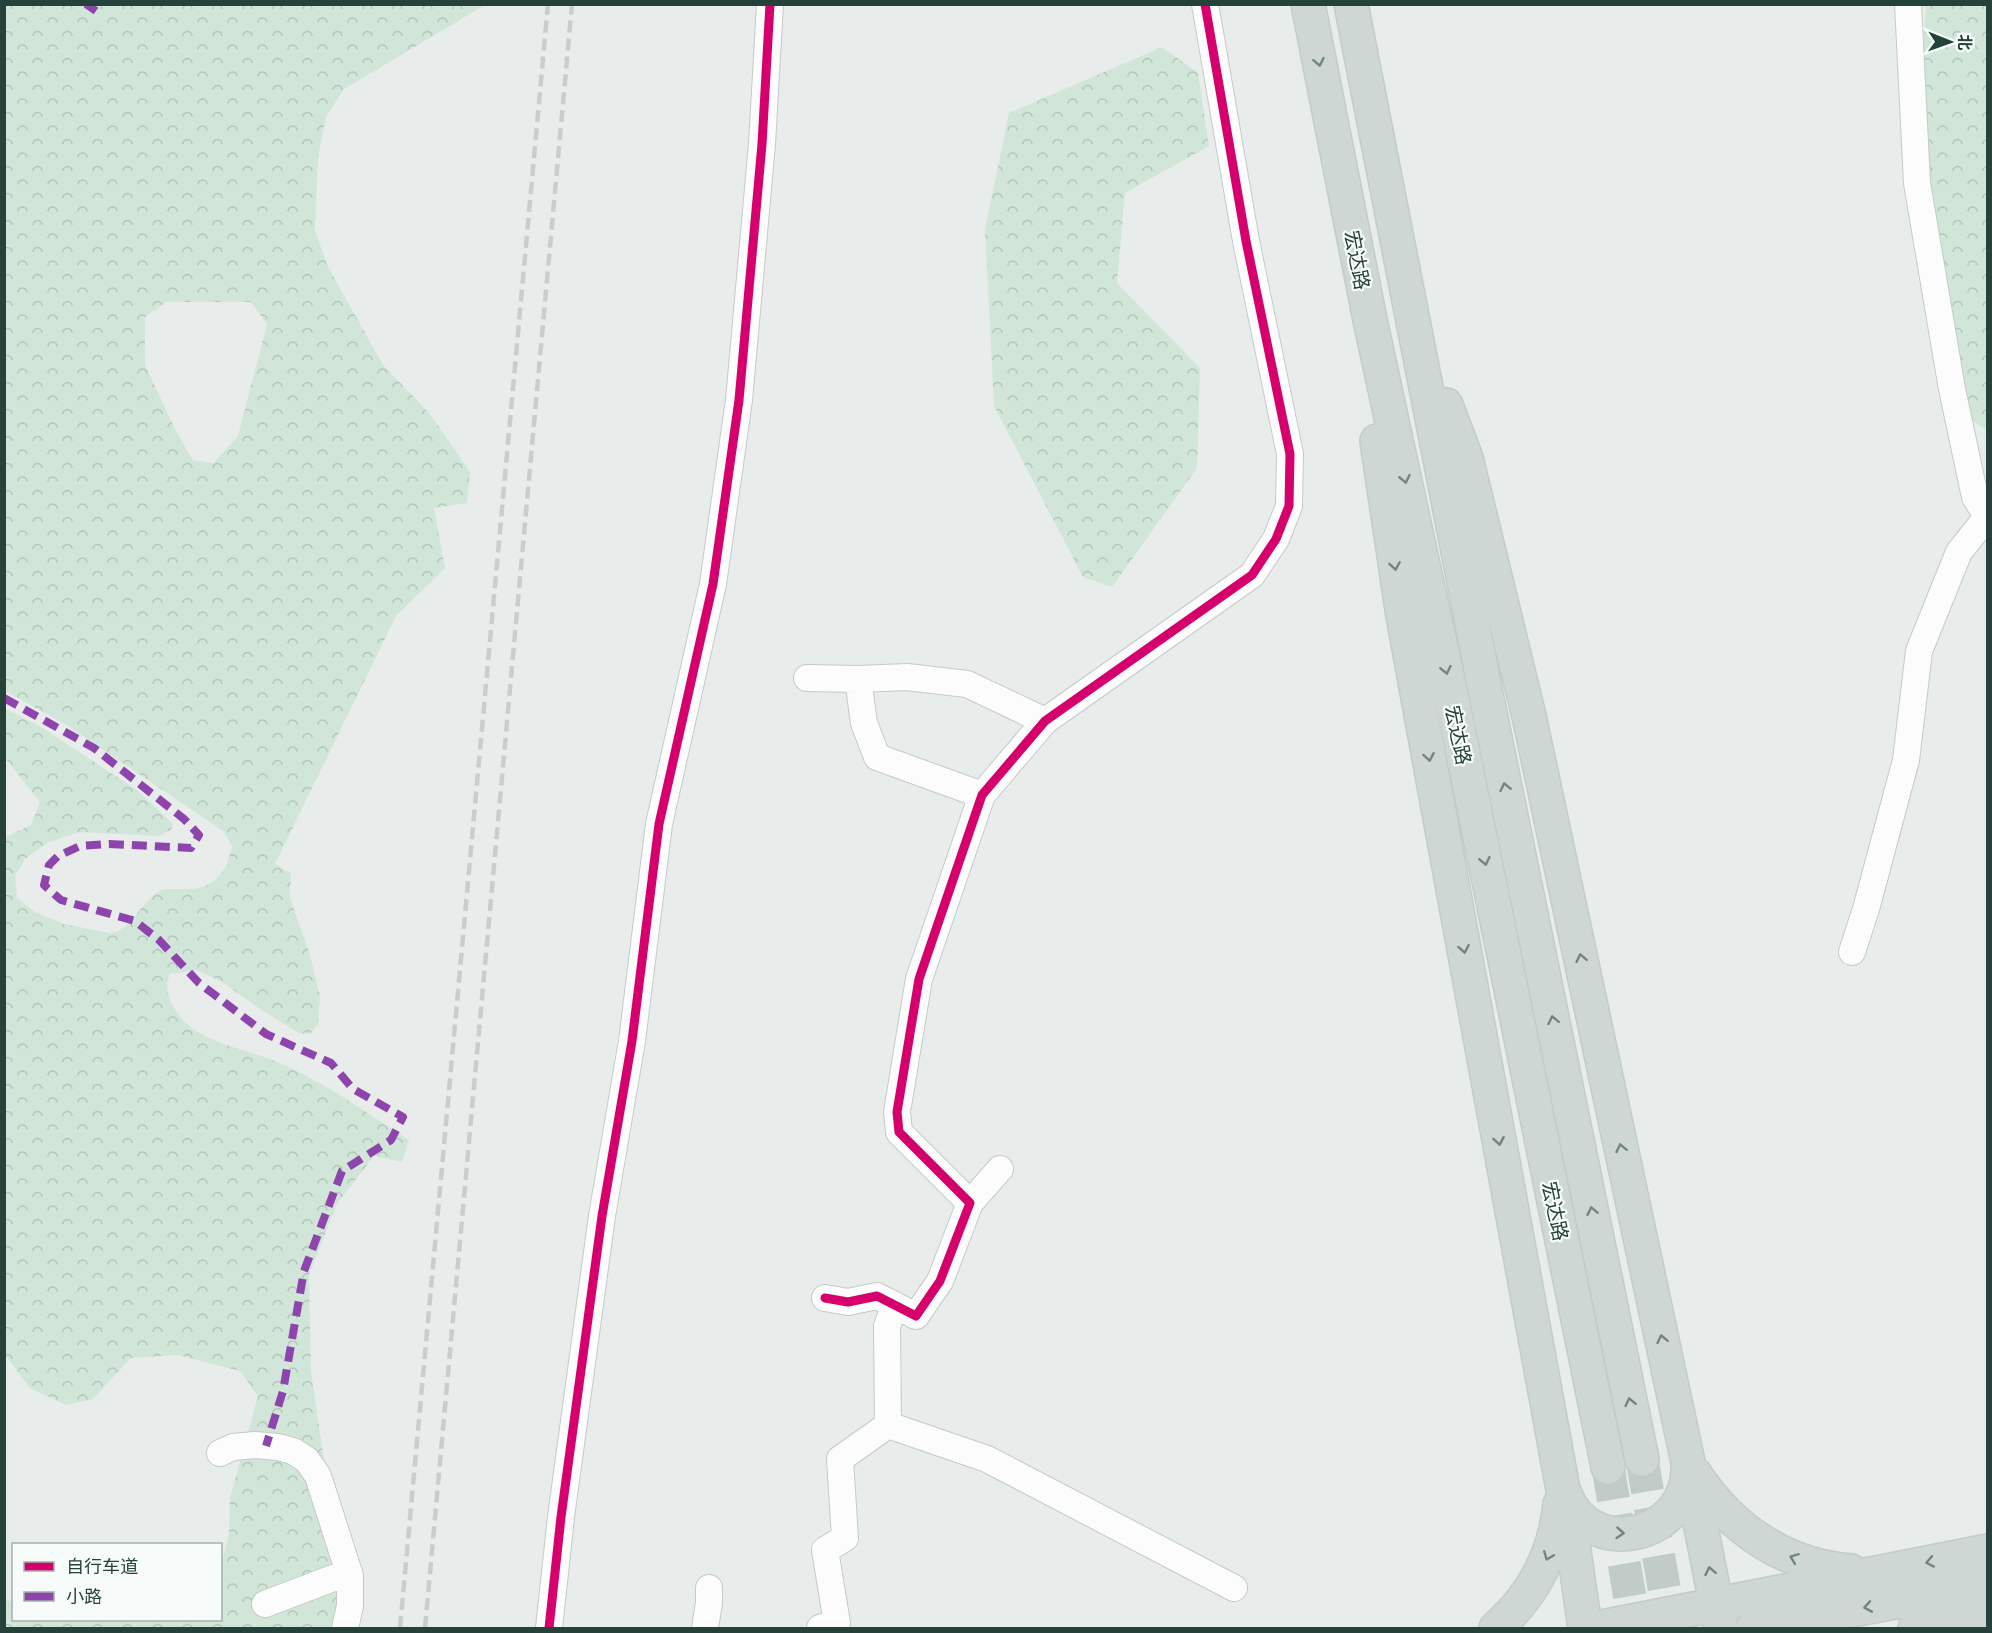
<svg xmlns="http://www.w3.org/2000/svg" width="1992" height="1633" font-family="Lato,'Noto Sans SC',sans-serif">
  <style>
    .forest { fill: url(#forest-crowns); fill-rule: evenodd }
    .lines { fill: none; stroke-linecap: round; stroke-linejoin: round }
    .major-tunnel { stroke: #c1cbc8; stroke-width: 33; stroke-dasharray: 33 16; stroke-linecap: butt }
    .minor-casing { stroke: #c5cac8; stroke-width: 28 }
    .major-casing { stroke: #c3ccc9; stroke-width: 36 }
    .minor { stroke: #fcfcfc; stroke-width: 26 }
    .major { stroke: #cfd7d5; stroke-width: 33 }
    .rail { stroke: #c9cdcc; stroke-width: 4.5; stroke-dasharray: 12 6; stroke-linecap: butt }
    .quiet { stroke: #8e44ad; stroke-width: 8; stroke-dasharray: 15 8; stroke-linecap: butt }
    .cycleway-casing { stroke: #f7fbf9; stroke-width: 13 }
    .cycleway { stroke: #d6006c; stroke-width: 9 }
    .oneway { stroke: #718580 }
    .labels { text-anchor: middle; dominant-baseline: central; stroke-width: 4.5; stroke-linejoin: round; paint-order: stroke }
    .street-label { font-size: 20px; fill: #24423a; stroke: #f7fbf9 }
  </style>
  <defs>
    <pattern id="forest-crowns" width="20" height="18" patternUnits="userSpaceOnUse" patternTransform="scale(1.5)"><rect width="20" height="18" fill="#d1e6d8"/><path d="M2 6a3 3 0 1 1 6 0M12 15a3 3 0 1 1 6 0" fill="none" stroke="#b3c6ba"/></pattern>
  </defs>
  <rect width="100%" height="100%" fill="#e8edeb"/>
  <path class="forest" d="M5,5H485L344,89L326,117L318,157L315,231L328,267L383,365L430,414L470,472L467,503L434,508L445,568L396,616L275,864L291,873L290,898L310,955L320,996L318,1024L310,1034L299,1033L263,1011L222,982L197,970L170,974C162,991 173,1010 186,1023C210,1046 261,1052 291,1068C333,1088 370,1115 409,1140L402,1162L374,1156L337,1204L309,1275L311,1371L344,1598L337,1628H5V1599L13,1602L14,1620H220L221,1566L229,1534L230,1498L258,1396L240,1371L178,1355L131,1358L93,1399L66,1405L30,1388L5,1355V837L31,825L40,802L5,758L4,708L43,728L138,791L173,824L171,830L159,836L79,832L47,843L25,859L15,876L17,898L35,912L64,924L110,933C132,931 142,898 163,889C165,889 169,889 172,889C187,889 199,891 212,882C225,873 229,860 232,846L223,831L65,724L5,691ZM166,302H251L267,324L238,436L214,463L193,460L176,431L145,365V317Z
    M1926,5H1987V430L1973,421L1929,227L1922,71Z
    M1162,47L1198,73L1209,146L1125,193L1117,283L1200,368L1197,468L1112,587L1083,577L994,406L985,229L1009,113Z"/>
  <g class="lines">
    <path class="major-tunnel" d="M1642,1459L1671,1628
      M1608,1467L1635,1628"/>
    <g class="minor-casing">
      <path id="minor" d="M1908,4L1917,183L1952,389L1975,497L1988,518
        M807,678L858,679L907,677L967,684L1045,721
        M858,679L864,723L877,757L982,795
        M1852,952L1866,909L1906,760L1919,651L1959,552L1987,517
        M970,1203L1000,1169
        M825,1298L848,1302L877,1296L916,1316L940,1281L970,1203L899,1132L897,1112L919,979L982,795L1045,721L1252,575L1276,539L1289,506L1290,454L1246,241L1205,4
        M888,1425L887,1326L895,1305
        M220,1453L233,1447L255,1445L278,1447L293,1451L307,1460L318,1476L350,1576V1606L345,1628
        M265,1604L349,1572
        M549,1628L561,1517L602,1216L632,1041L659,824L713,584L739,400L762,144L770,4
        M705,1628L709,1603V1588
        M820,1628L837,1623L825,1550L845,1538L840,1459L888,1425L987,1459L1234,1588"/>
    </g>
    <g class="major-casing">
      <path id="major" d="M1308,4L1370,320L1452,699L1608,1467
        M1351,4L1485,689L1642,1459
        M1446,405L1466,458L1529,716L1688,1462L1721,1628
        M1377,441L1403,616L1573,1544L1585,1628
        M1695,1474C1731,1529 1785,1566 1851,1571
        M1565,1494C1590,1561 1689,1538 1688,1467
        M1496,1628C1533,1596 1555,1553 1560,1504
        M1597,1628L1988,1551
        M1754,1628L1988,1585
        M1915,1628L1988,1610"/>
    </g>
    <use href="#minor" class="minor"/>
    <use href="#major" class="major"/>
    <path class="rail" d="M400,1628L548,4
      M425,1628L572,4"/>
    <path class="quiet" d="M86,4L96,11
      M4,698L94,748L184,819L199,835L191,848L109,844L80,846L58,856L49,865L44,885L61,900L135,921L159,940L199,983L266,1034L331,1063L353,1089L403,1117L391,1140L342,1171L304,1271L283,1391L266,1446"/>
    <g class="cycleway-casing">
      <path id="cycleway" d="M825,1298L848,1302L877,1296L916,1316L940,1281L970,1203L899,1132L897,1112L919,979L982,795L1045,721L1252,575L1276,539L1289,506L1290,454L1246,241L1205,4
        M549,1628L561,1517L602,1216L632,1041L659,824L713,584L739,400L762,144L770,4"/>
    </g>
    <use href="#cycleway" class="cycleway"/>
  </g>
  <defs><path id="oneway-chevron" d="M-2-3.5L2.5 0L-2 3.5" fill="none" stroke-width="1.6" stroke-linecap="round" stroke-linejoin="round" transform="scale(1.5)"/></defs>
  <g class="oneway">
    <use href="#oneway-chevron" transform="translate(1319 62) rotate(79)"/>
    <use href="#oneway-chevron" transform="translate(1405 479) rotate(78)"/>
    <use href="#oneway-chevron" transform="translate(1395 566) rotate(81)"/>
    <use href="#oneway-chevron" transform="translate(1446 670) rotate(78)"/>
    <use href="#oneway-chevron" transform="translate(1429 757) rotate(80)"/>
    <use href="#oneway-chevron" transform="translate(1505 787) rotate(-102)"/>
    <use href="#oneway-chevron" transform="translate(1485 861) rotate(78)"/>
    <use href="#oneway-chevron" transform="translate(1464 949) rotate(80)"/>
    <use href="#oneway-chevron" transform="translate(1581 958) rotate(-102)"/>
    <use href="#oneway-chevron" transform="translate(1553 1020) rotate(-102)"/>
    <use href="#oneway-chevron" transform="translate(1499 1141) rotate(80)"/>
    <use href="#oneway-chevron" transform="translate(1621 1148) rotate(-102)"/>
    <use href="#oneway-chevron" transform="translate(1592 1211) rotate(-102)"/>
    <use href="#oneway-chevron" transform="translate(1662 1339) rotate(-102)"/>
    <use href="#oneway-chevron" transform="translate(1630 1402) rotate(-102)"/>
    <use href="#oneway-chevron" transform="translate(1620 1533) rotate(4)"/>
    <use href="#oneway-chevron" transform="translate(1548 1556) rotate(112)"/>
    <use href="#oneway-chevron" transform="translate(1794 1558) rotate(-159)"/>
    <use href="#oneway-chevron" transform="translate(1930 1562) rotate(169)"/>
    <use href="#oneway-chevron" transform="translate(1710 1571) rotate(-101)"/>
    <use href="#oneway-chevron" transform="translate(1868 1607) rotate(170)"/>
  </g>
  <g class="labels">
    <g class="street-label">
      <text transform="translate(1358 260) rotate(79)">宏达路</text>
      <text transform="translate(1459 735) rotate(78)">宏达路</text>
      <text transform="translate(1556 1211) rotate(78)">宏达路</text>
    </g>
  </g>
  <rect width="1992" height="1633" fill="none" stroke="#24423a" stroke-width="12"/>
  <rect x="12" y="1543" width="210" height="78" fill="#f7fbf9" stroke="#a3b1ad" stroke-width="1.5"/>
  <rect x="24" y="1562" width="30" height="9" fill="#d6006c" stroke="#a3b1ad" stroke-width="1.5"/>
  <text x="66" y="1573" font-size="18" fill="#24423a">自行车道</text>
  <rect x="24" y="1592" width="30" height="9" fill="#8e44ad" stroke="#a3b1ad" stroke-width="1.5"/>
  <text x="66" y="1603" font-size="18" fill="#24423a">小路</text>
  <g transform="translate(1950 42) rotate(91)" stroke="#f7fbf9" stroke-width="4.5" paint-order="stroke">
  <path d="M0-4.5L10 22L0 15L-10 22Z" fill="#24423a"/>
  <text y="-9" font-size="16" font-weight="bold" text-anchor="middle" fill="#24423a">北</text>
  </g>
</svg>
